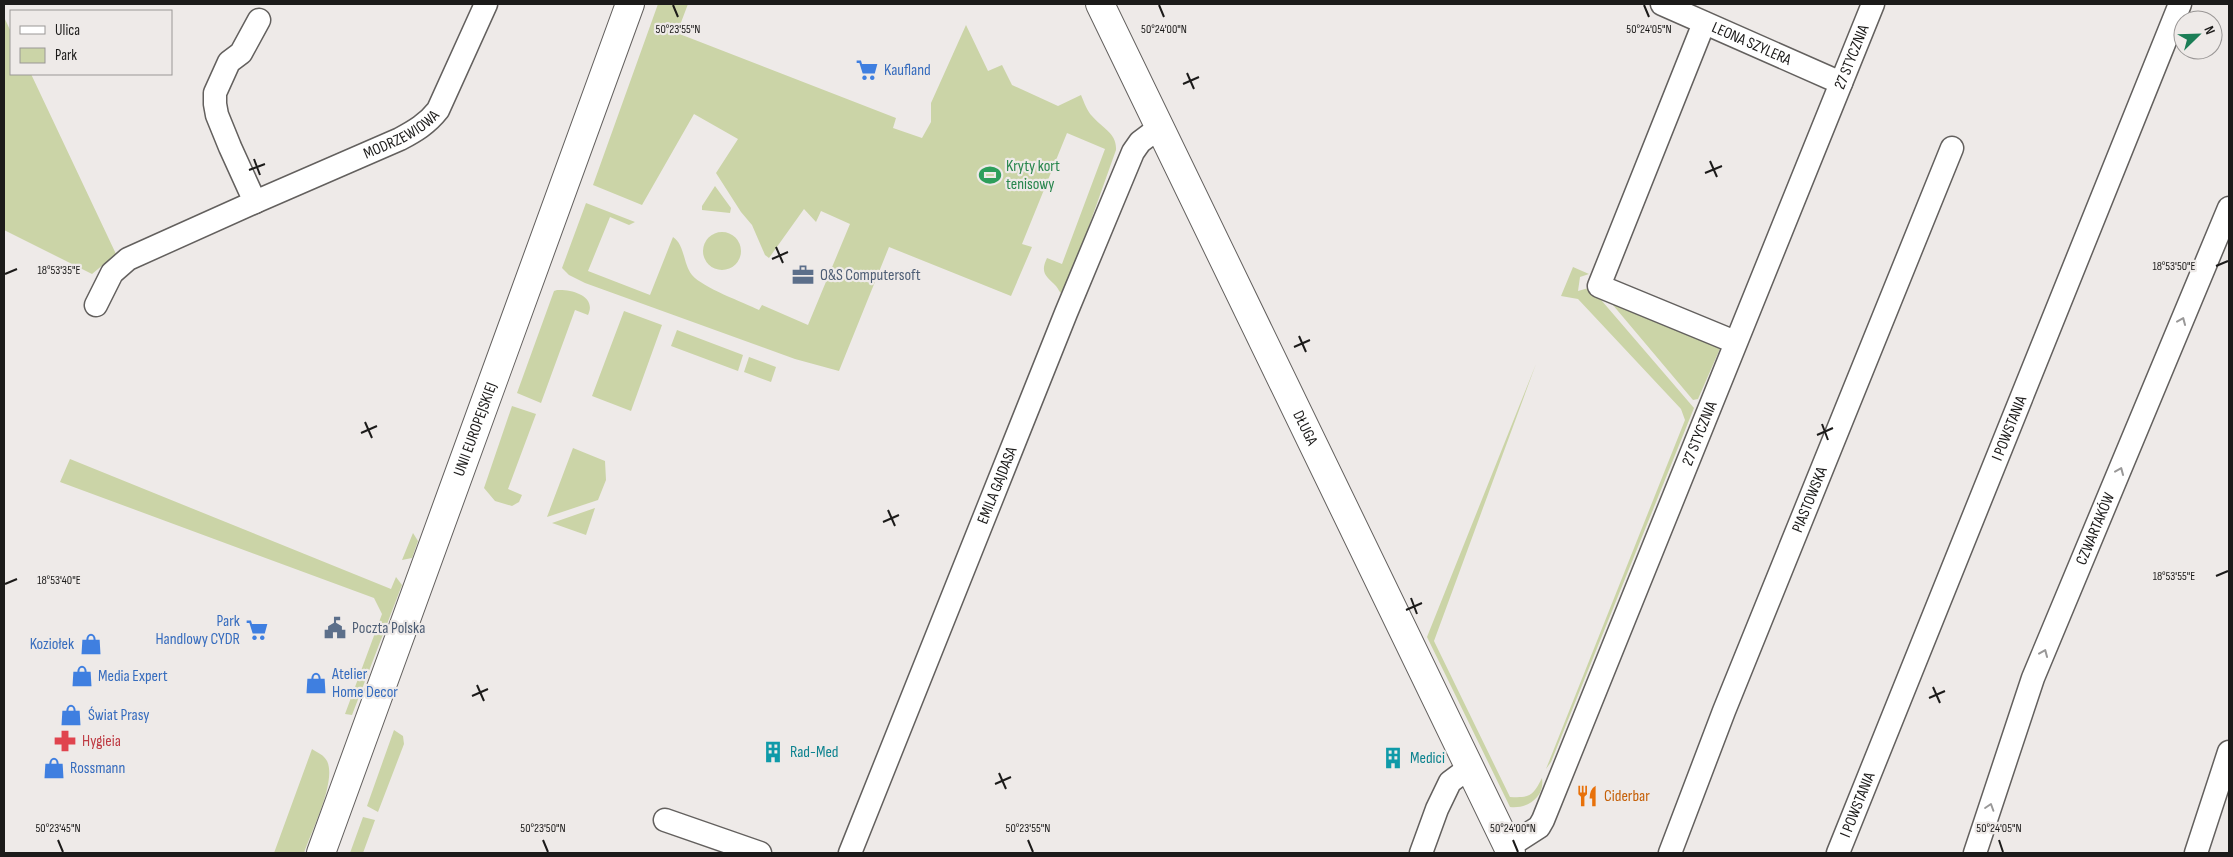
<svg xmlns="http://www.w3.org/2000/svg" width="2233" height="857" font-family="'Sofia Sans Condensed',sans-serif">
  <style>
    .green { fill: #cbd4a7 }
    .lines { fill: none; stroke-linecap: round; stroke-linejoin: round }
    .minor-casing { stroke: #63605e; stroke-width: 25 }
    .tertiary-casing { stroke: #63605e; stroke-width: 30 }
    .minor { stroke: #fff; stroke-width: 22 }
    .tertiary { stroke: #fff; stroke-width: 28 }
    .oneway { stroke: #999898 }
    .ticks { fill: none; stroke: #1c1b1a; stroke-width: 2 }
    .labels { text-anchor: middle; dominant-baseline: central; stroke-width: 4.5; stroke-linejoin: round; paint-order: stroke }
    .street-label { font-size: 16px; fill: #1c1b1a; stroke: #eeeae8 }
    .shop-label { font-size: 16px; fill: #366cbe; stroke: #eeeae8; text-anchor: start }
    .leisure-label { font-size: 16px; fill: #27864d; stroke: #eeeae8; text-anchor: start }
    .service-label { font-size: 16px; fill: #4e5e75; stroke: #eeeae8; text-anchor: start }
    .health-label { font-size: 16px; fill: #be3a42; stroke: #eeeae8; text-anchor: start }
    .culture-label { font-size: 16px; fill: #0d838f; stroke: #eeeae8; text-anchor: start }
    .food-label { font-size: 16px; fill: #c56008; stroke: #eeeae8; text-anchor: start }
    .ticks-label { font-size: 12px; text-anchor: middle; fill: #1c1b1a; stroke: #eeeae8; stroke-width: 4.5; stroke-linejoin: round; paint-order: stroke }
  </style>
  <rect width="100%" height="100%" fill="#eeeae8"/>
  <path class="green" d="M658,4H688L677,33L896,118L893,128L922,138L931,122V103L966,25L988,71L1002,65L1012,85L1058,106L1081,95C1084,102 1087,111 1092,116C1102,128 1117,133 1116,150L1064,296C1060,293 1059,290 1056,286C1048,277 1039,274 1047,258L1062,264L1105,149L1067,133L1022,244L1032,247L1011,296L889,247L839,371L795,359L585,283L569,275L562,268L586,203L635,222L629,225L610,217L588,271L650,295L673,237C685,245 683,264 692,275C703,288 743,302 759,310L762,305L808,325L850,224L821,211L816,222L804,209L769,258L765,255L752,225L741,212L716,173L738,139L694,114L642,205L593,185Z
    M4,17L11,32V74H31L116,254L92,274L4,230Z
    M715,186L731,208L730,213L702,210V206Z
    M703 251a19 19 0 1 1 38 0a19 19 0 1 1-38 0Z
    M1573,267L1589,274L1580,277L1578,291L1592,287L1602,301L1694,408L1551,762L1546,769L1685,420L1681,409L1578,299L1561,296Z
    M557,290C572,289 597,296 588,315L575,310L541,403L517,393L554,291Z
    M1607,298L1722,344L1698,399L1693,400Z
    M624,311L662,325L631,411L592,396Z
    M677,330L743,355L738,371L671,346Z
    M749,357L776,367L771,382L744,372Z
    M1536,364L1434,641L1510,797C1530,798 1533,796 1542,778C1545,797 1528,809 1510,807L1427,637Z
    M512,406L536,414L508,489L522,495L519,502L512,506L495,501L484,488Z
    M573,448L605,461L606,480L598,500L547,517Z
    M70,459L391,589L396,577L402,585L352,715L345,714L382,614L374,598L60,482Z
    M595,508L586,535L552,523Z
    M413,533L418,541L412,558L402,560Z
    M394,730L403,736L404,744L378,812L367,806Z
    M312,749C318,753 324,755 327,761C337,781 311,832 304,853H274Z
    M363,817L375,820L363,853H350Z"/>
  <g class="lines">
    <g class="minor-casing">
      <g id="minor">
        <path id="s1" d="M1662,4L1841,83"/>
        <path id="s2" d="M259,20L241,53L229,62L215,93V104L217,115L230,147L255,202L400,139C415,131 427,124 438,110L486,4"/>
        <path d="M1704,23L1599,286L1735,342"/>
        <path d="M96,305L112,273L128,259L255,202"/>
        <path d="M665,820L760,853"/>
        <path id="s3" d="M1508,847L1539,827L1543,820L1873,4"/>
        <path id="s4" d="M850,853L1066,313L1133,152L1140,142L1160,127"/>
        <path d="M1421,853L1437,809L1450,782L1469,768"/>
        <path id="s5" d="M1670,853L1724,711L1952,148"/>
        <path id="s6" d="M1838,853L2180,4"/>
        <path id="s7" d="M1975,853L2033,678L2229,208"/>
        <path d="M2196,853L2229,752"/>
      </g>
    </g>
    <g class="tertiary-casing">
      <g id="tertiary">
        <path id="s8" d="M1100,4L1511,853"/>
        <path id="s9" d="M321,853L630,4"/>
      </g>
    </g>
    <use href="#minor" class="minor"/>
    <use href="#tertiary" class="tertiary"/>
  </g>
  <defs><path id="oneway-chevron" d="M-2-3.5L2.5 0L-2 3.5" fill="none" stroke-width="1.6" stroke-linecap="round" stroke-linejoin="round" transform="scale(1.25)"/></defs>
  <g class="oneway">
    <use href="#oneway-chevron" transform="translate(2182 321) rotate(-67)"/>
    <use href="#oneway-chevron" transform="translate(2120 471) rotate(-67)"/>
    <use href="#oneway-chevron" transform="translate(2044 653) rotate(-67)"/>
    <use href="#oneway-chevron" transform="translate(1990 807) rotate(-72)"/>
  </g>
  <path class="ticks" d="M673,5L678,17M1159,5L1164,17M1644,5L1649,17M1187,73L1194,89M1183,84L1199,77M254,159L260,175M1710,161L1717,177M249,170L265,164M1705,173L1722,166M776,247L783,263M772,259L788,252M2216,266L2228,261M5,274L17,269M1299,336L1306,352M1294,347L1310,340M365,422L372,438M1822,424L1828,440M361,433L377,426M1817,435L1833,428M888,510L895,526M883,522L899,515M2216,576L2228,571M5,584L17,579M1411,598L1417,614M1406,610L1422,603M477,685L484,701M1933,687L1940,703M472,696L488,689M1929,698L1945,691M999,773L1006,789M995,784L1011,777M58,840L63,852M543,840L548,852M1028,840L1033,852M1513,840L1518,852M1999,840L2003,852"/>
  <defs>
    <g id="supermarket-bare" transform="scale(1.725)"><path d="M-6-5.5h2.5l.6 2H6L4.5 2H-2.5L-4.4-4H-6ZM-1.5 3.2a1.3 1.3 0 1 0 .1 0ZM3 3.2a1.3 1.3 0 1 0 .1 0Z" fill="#3f7fe0" stroke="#eeeae8" stroke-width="2.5" paint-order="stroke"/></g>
    <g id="stadium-bare" transform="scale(1.725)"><path d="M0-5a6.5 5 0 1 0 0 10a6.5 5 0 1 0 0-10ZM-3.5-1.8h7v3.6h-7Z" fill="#2e9e5b" stroke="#eeeae8" stroke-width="2.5" paint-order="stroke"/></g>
    <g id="office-bare" transform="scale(1.725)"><path d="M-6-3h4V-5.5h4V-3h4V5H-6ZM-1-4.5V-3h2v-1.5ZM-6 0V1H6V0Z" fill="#5c6f8a" stroke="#eeeae8" stroke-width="2.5" paint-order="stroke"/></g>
    <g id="civic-bare" transform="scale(1.725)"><path d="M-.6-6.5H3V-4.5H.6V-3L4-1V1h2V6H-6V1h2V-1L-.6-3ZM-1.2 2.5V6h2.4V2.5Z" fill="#5c6f8a" stroke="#eeeae8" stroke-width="2.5" paint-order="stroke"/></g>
    <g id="shop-bare" transform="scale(1.725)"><path d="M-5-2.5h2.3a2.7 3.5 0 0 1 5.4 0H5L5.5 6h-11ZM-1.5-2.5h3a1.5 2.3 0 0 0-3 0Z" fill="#3f7fe0" stroke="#eeeae8" stroke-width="2.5" paint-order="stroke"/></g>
    <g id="pharmacy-bare" transform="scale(1.725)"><path d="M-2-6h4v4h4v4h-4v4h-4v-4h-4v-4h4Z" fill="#e0444e" stroke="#eeeae8" stroke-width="2.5" paint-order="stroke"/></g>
    <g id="building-bare" transform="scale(1.725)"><path d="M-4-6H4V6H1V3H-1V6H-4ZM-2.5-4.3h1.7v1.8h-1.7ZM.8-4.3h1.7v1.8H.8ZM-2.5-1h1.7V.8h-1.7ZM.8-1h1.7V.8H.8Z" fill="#0f9aa8" stroke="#eeeae8" stroke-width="2.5" paint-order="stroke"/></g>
    <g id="restaurant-bare" transform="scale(1.725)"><path d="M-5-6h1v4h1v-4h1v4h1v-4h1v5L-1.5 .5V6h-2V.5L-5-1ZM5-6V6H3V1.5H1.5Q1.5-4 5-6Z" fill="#e8710a" stroke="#eeeae8" stroke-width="2.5" paint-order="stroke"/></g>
  </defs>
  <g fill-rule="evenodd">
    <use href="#supermarket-bare" x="867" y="70"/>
    <use href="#stadium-bare" x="990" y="175"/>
    <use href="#office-bare" x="803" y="275"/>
    <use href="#civic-bare" x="335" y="628"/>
    <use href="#supermarket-bare" x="257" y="630"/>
    <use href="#shop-bare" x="91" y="644"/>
    <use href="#shop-bare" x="82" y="676"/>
    <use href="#shop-bare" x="316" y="683"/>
    <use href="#shop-bare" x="71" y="715"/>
    <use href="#pharmacy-bare" x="65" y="741"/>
    <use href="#building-bare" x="773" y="752"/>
    <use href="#building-bare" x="1393" y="758"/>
    <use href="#shop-bare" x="54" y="768"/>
    <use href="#restaurant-bare" x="1587" y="796"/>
  </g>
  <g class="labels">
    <g class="street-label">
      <text stroke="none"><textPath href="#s1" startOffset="98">LEONA SZYLERA</textPath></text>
      <text stroke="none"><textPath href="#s3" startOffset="868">27 STYCZNIA</textPath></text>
      <text stroke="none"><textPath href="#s2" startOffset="365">MODRZEWIOWA</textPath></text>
      <text stroke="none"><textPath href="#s9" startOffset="451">UNII EUROPEJSKIEJ</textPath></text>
      <text stroke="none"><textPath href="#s6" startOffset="458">I POWSTANIA</textPath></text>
      <text stroke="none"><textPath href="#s8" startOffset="471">DŁUGA</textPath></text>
      <text stroke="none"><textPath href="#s3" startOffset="462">27 STYCZNIA</textPath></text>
      <text stroke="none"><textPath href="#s4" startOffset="396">EMILA GAJDASA</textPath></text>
      <text stroke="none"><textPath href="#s5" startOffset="380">PIASTOWSKA</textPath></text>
      <text stroke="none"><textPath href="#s7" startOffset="346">CZWARTAKÓW</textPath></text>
      <text stroke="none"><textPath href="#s6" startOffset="52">I POWSTANIA</textPath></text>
    </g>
    <g class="shop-label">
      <text x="884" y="70">Kaufland</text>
      <text x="240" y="621" text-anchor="end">Park<tspan x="240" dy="18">Handlowy CYDR</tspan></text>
      <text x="74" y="644" text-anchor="end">Koziołek</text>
      <text x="332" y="674">Atelier<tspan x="332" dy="18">Home Decor</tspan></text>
      <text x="98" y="676">Media Expert</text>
      <text x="88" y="715">Świat Prasy</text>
      <text x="70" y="768">Rossmann</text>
    </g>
    <g class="leisure-label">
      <text x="1006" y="166">Kryty kort<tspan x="1006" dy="18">tenisowy</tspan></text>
    </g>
    <g class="service-label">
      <text x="820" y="275">O&amp;S Computersoft</text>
      <text x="352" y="628">Poczta Polska</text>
    </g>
    <g class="health-label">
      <text x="82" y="741">Hygieia</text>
    </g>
    <g class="culture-label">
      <text x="790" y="752">Rad-Med</text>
      <text x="1410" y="758">Medici</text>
    </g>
    <g class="food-label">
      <text x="1604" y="796">Ciderbar</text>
    </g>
  </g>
  <g class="ticks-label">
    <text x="678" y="33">50°23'55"N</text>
    <text x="1164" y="33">50°24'00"N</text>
    <text x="1649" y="33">50°24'05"N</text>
    <text x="2174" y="270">18°53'50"E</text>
    <text x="59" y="274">18°53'35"E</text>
    <text x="2174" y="580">18°53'55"E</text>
    <text x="59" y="584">18°53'40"E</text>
    <text x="58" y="832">50°23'45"N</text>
    <text x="543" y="832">50°23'50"N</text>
    <text x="1028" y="832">50°23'55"N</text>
    <text x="1513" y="832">50°24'00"N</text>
    <text x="1999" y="832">50°24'05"N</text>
  </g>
  <rect width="2233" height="857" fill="none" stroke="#1c1b1a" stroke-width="10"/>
  <rect x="10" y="10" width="162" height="65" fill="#eeeae8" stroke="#9a9796"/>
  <rect x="20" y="26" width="25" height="8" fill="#ffffff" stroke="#9a9796"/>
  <text x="55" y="35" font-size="15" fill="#1c1b1a">Ulica</text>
  <rect x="20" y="48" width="25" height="15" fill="#cbd4a7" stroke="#9a9796"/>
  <text x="55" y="60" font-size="15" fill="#1c1b1a">Park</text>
  <g transform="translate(2198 35) rotate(67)"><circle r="24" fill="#eeeae8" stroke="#9a9796"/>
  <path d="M0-4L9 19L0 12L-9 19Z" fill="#1b7e56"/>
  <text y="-8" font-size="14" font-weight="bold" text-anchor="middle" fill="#1c1b1a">N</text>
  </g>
</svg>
